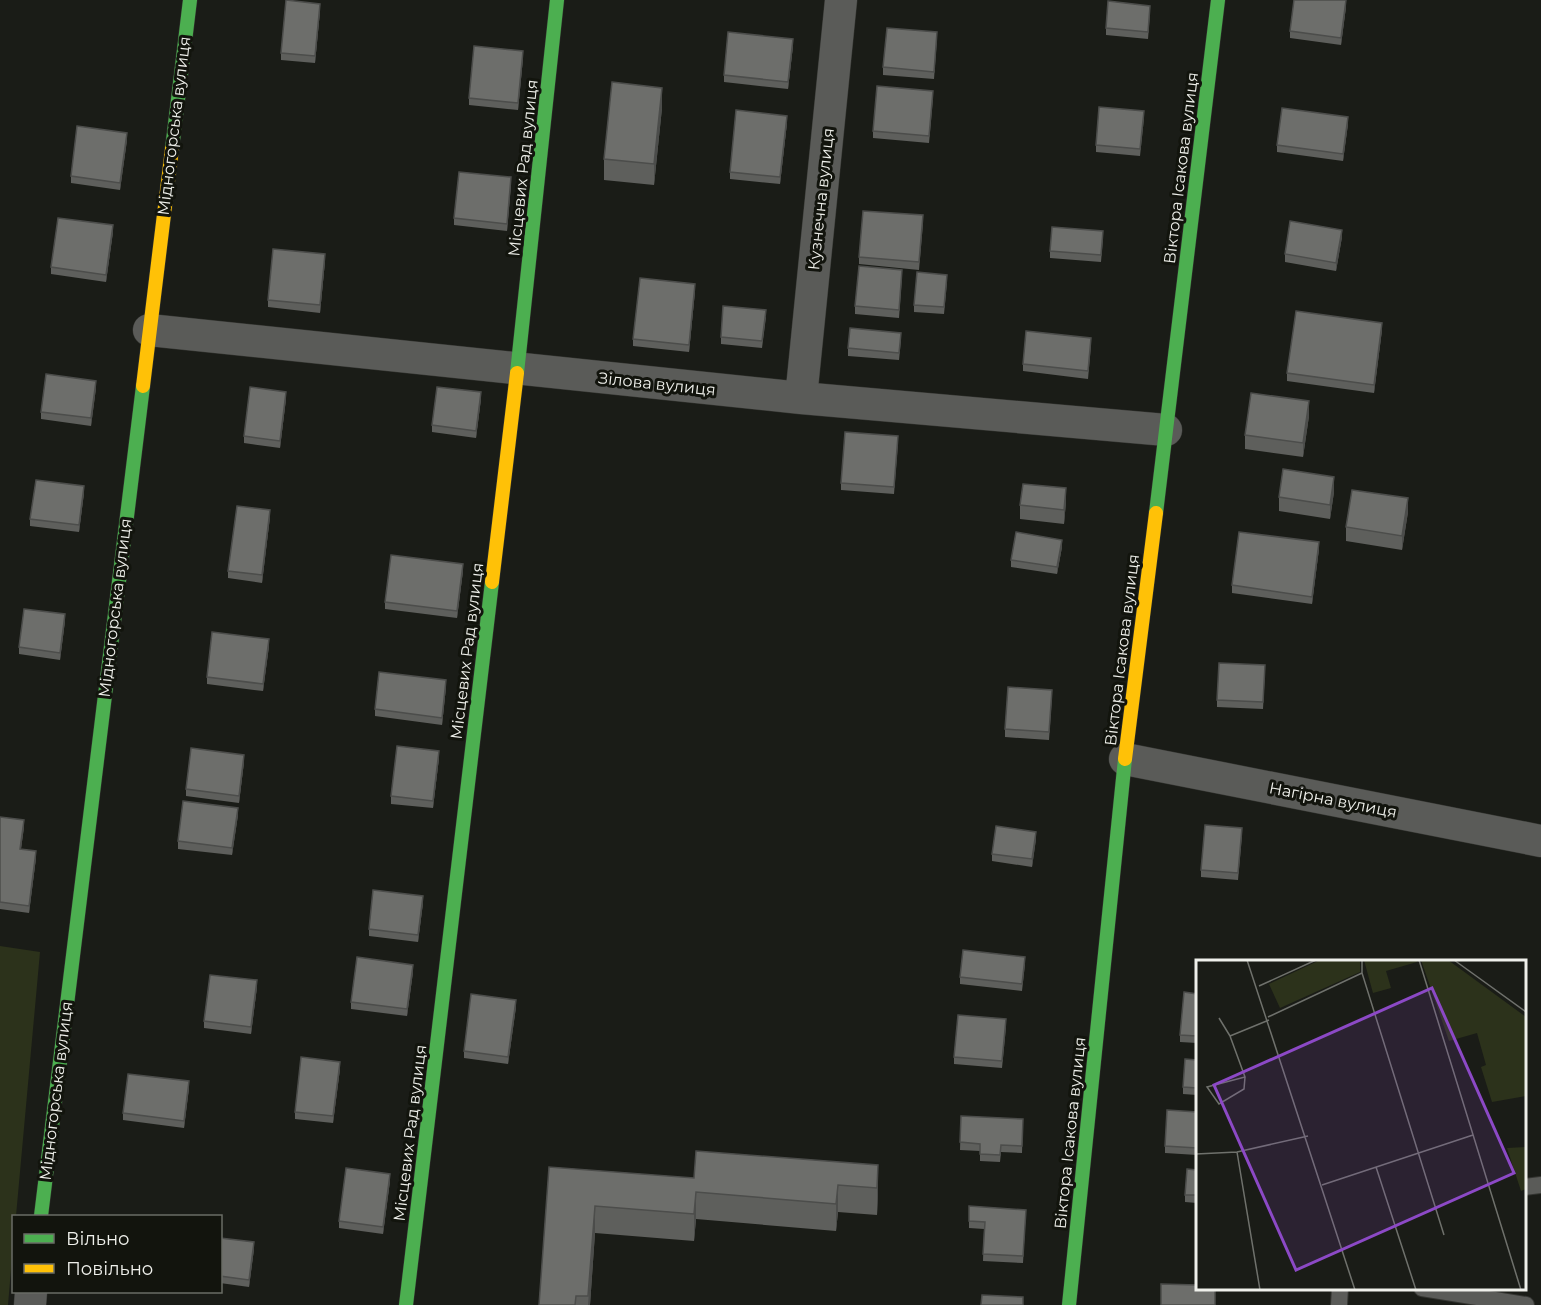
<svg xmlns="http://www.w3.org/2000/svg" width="1541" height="1305" font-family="Montserrat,sans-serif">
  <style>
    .green { fill: #2c321b }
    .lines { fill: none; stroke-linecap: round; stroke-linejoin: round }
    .lane-casing { stroke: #343531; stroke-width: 18 }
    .street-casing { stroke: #343531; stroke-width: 33 }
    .fast-casing { stroke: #343531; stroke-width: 15 }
    .slow-casing { stroke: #343531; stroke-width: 15 }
    .lane { stroke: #5a5b58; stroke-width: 16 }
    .street { stroke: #5a5b58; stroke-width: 32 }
    .fast { stroke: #4caf50; stroke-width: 14 }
    .slow { stroke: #ffc107; stroke-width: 14 }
    .wall { fill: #5e5f5c }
    .shaded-wall { fill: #4c4d4b }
    .building { fill: #6d6e6b; stroke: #4c4d4b; stroke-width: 1.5 }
    .labels { text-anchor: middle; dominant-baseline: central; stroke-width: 6; stroke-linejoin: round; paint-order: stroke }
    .street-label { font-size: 16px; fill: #eff0eb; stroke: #12140d }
    .inset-road { fill: none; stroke: #6f716c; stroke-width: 1.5 }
    .view { fill: #8c49c6; fill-opacity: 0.15; stroke: #8c49c6; stroke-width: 3 }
    .inset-edge { fill: none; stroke: #eff0eb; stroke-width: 3 }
  </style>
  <rect width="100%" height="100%" fill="#1a1c17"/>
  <path class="green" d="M0,946L40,952L16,1216H14L13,1246L8,1305H0Z"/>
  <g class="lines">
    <g class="lane-casing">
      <path id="lane" d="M1524,1187L1541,1185
        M1422,1288L1526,1305
        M1339,1305L1340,1288"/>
    </g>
    <g class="street-casing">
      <path id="street" d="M149,330L801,398L1166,430
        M801,398L841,0
        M1125,759L1541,841
        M30,1305L31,1292"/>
    </g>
    <g class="fast-casing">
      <path id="fast" d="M172,149L190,0
        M517,373L557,0
        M1156,513L1218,0
        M41,1216L143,386
        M406,1305L492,582
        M1069,1305L1125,759"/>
    </g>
    <g class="slow-casing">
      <path id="slow" d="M143,386L172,149
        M492,582L517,373
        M1125,759L1156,513"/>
    </g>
    <use href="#lane" class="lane"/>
    <use href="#street" class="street"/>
    <use href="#fast" class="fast"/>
    <use href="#slow" class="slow"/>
  </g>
  <path class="wall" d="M1346,7L1341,45L1290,38V31Z
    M320,11L315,63L281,60V53Z
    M1150,13L1148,39L1106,35V28Z
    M937,39L934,79L883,75V67Z
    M793,46L788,89L724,82V75Z
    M523,58L518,110L469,105V98Z
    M933,98L929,143L873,138V131Z
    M662,108L654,185L604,180V159Z
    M1144,118L1140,156L1096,152V145Z
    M787,123L780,184L730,179V172Z
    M1348,124L1343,161L1277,152V145Z
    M127,140L120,190L71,183V176Z
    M511,184L507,231L454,225V218Z
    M923,223L919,270L859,264V257Z
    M113,232L106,282L51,274V267Z
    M1342,237L1336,271L1285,262V254Z
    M1103,238L1101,262L1050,258V251Z
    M325,261L320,313L268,307V300Z
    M902,277L899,318L855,314V306Z
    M947,282L944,314L914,312V305Z
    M695,291L689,352L633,346V339Z
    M766,317L762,348L721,344V337Z
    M1382,330L1374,393L1287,381V373Z
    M901,340L899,360L848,356V348Z
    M1091,345L1088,379L1023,371V364Z
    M96,388L91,426L41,419V412Z
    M286,399L280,448L244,443V436Z
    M481,399L476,438L432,432V425Z
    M1309,416L1303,457L1245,449V435Z
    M898,443L894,494L841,490V483Z
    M1334,492L1330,519L1279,511V497Z
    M84,493L79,532L30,526V519Z
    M1066,502L1064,524L1020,519V505Z
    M1408,512L1402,550L1346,541V527Z
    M270,517L262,583L228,578V571Z
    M1062,547L1057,574L1011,567V560Z
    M1319,549L1312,604L1232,593V585Z
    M463,571L457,618L385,609V602Z
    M65,621L60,660L19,654V647Z
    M269,646L263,691L207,684V677Z
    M1265,672L1263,709L1217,707V700Z
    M446,687L442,725L375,716V709Z
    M1052,697L1049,740L1005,737V729Z
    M439,758L433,808L391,804V796Z
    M244,762L239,803L186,796V789Z
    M238,815L232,855L178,849V841Z
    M0,817L24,827L21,849L36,858L29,913L0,909Z
    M1242,835L1238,880L1201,877V870Z
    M1036,839L1032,867L992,861V854Z
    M423,903L418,942L369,936V929Z
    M1025,964L1022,991L960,984V977Z
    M413,972L407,1016L351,1009V1002Z
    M257,987L251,1034L204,1028V1021Z
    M1197,994V1043L1180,1042V1035Z
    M516,1007L508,1064L464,1058V1051Z
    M1006,1027L1002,1068L954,1064V1057Z
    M1197,1060V1095L1183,1094V1087Z
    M340,1069L333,1123L295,1119V1112Z
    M189,1088L184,1128L123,1120V1113Z
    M1197,1112V1155L1165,1153V1146Z
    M961,1116L1023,1119L1022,1153L1001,1152L1000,1162L980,1161V1151L960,1150Z
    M878,1165V1192L877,1215L838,1212L836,1231L696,1219L694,1241L595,1233L590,1305H539L549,1167L694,1178Z
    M1197,1170V1203L1185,1202V1195Z
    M390,1181L383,1234L339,1228V1221Z
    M969,1206L1026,1210L1023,1263L983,1261L984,1229L969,1228Z
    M220,1238L254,1249L249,1287L220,1283Z"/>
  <path class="shaded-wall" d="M1346,0V7L1341,45V38Z
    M320,4V11L315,63V56Z
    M793,39V46L788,89V82Z
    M523,51V58L518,110V103Z
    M662,88V108L654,185V164Z
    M787,116V123L780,184V177Z
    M1348,117V124L1343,161V154Z
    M127,133V140L120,190V183Z
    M511,177V184L507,231V224Z
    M113,225V232L106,282V275Z
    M1342,230V237L1336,271V263Z
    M325,254V261L320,313V305Z
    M695,284V291L689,352V345Z
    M1382,323V330L1374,393V385Z
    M96,381V388L91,426V418Z
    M286,392V399L280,448V441Z
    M481,392V399L476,438V431Z
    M1309,401V416L1303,457V443Z
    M1334,477V492L1330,519V505Z
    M84,486V493L79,532V525Z
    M1066,488V502L1064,524V510Z
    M1408,498V512L1402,550V536Z
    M270,510V517L262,583V575Z
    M1062,540V547L1057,574V567Z
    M1319,542V549L1312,604V597Z
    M463,564V571L457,618V611Z
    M65,614V621L60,660V653Z
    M269,639V646L263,691V684Z
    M446,680V687L442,725V718Z
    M439,751V758L433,808V801Z
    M244,755V762L239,803V796Z
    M238,808V815L232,855V848Z
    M24,820V827L20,856V849Z
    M1036,832V839L1032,867V859Z
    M36,851V858L29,913V906Z
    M423,896V903L418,942V935Z
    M413,965V972L407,1016V1009Z
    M257,980V987L251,1034V1027Z
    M516,1000V1007L508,1064V1057Z
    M340,1062V1069L333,1123V1116Z
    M189,1081V1088L184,1128V1121Z
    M878,1165V1192L877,1215V1188Z
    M390,1174V1181L383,1234V1227Z
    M838,1185V1212L836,1231V1204Z
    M696,1192V1219L694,1241V1214Z
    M595,1206V1233L590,1305H588Z
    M254,1242V1249L249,1287V1280Z"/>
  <path class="building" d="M286,0L320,4L315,56L281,53Z
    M1294,0H1346L1341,38L1290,31Z
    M1108,1L1150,6L1148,32L1106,28Z
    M887,28L937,32L934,72L883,67Z
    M728,32L793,39L788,82L724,75Z
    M474,46L523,51L518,103L469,98Z
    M612,82L662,88L654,164L604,159Z
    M877,86L933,91L929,136L873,131Z
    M1099,107L1144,111L1140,149L1096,145Z
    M1282,108L1348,117L1343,154L1277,145Z
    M736,110L787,116L780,177L730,172Z
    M77,126L127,133L120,183L71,176Z
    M459,172L511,177L507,224L454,218Z
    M863,211L923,215L919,262L859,257Z
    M58,218L113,225L106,275L51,267Z
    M1290,221L1342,230L1336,263L1285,254Z
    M1052,227L1103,231L1101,255L1050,251Z
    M273,249L325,254L320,305L268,300Z
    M859,266L902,270L899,310L855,306Z
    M917,272L947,275L944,307L914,305Z
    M640,278L695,284L689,345L633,339Z
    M723,306L766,310L762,341L721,337Z
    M1296,311L1382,323L1374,385L1287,373Z
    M850,328L901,333L899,353L848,348Z
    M1026,331L1091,338L1088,371L1023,364Z
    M46,374L96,381L91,418L41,412Z
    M250,387L286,392L280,441L244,436Z
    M437,387L481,392L476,431L432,425Z
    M1251,393L1309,401L1303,443L1245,435Z
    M845,432L898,436L894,487L841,483Z
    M1283,469L1334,477L1330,505L1279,497Z
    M36,480L84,486L79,525L30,519Z
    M1023,484L1066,488L1064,510L1020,505Z
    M1352,490L1408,498L1402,536L1346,527Z
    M237,506L270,510L262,575L228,571Z
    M1016,532L1062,540L1057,567L1011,560Z
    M1239,532L1319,542L1312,597L1232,585Z
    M391,555L463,564L457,611L385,602Z
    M24,609L65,614L60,653L19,647Z
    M212,632L269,639L263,684L207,677Z
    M1219,663L1265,665L1263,702L1217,700Z
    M379,672L446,680L442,718L375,709Z
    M1008,687L1052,690L1049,732L1005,729Z
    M397,746L439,751L433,801L391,796Z
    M191,748L244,755L239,796L186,789Z
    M183,801L238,808L232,848L178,841Z
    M0,817L24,820L20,849L36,851L29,906L0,902Z
    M1205,825L1242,828L1238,873L1201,870Z
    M996,826L1036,832L1032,859L992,854Z
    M373,890L423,896L418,935L369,929Z
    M963,950L1025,957L1022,984L960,977Z
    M357,957L413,965L407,1009L351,1002Z
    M210,975L257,980L251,1027L204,1021Z
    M1184,992L1197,994V1036L1180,1035Z
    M471,994L516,1000L508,1057L464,1051Z
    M958,1015L1006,1019L1002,1061L954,1057Z
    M301,1057L340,1062L333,1116L295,1112Z
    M1185,1059L1197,1060V1088L1183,1087Z
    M128,1074L189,1081L184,1121L123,1113Z
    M1167,1110L1197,1112V1148L1165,1146Z
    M961,1116L1023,1119L1022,1146L1001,1145L1000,1155L980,1154V1144L960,1142Z
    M696,1151L878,1165L877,1188L838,1185L836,1204L696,1192L694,1214L595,1206L588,1296H576L575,1305H539L549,1167L694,1178Z
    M346,1168L390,1174L383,1227L339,1221Z
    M1187,1169L1197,1170V1195H1185Z
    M969,1206L1026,1210L1023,1256L983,1254L985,1222L969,1221Z
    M220,1238L254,1242L249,1280L220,1276Z
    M1161,1284L1197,1285V1288H1215V1305H1161Z
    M982,1295L1023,1297V1305H981Z"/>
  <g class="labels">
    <g class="street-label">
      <text transform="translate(174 126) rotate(-83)">Мідногорська вулиця</text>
      <text transform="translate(523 168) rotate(-84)">Місцевих Рад вулиця</text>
      <text transform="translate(1181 168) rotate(-83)">Віктора Ісакова вулиця</text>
      <text transform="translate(821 199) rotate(-84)">Кузнечна вулиця</text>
      <text transform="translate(657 384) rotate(6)">Зілова вулиця</text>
      <text transform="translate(115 608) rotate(-83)">Мідногорська вулиця</text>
      <text transform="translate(1122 650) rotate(-83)">Віктора Ісакова вулиця</text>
      <text transform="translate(467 651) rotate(-83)">Місцевих Рад вулиця</text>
      <text transform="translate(1333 800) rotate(11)">Нагірна вулиця</text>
      <text transform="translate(56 1091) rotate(-83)">Мідногорська вулиця</text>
      <text transform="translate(410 1133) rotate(-83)">Місцевих Рад вулиця</text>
      <text transform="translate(1070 1133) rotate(-84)">Віктора Ісакова вулиця</text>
    </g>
  </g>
  <g transform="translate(1196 960)">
    <rect width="330" height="330" fill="#1a1c17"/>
    <path d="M124,0H164V12L84,48L73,24ZM168,0H220L221,2L190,11L195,28L177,33ZM225,0H252L330,57V136L296,142L285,107L290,105L281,73L253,81ZM330,187V229L325,231L311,188Z" fill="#2c321b"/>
    <path class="inset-road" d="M51,0L159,330M166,0V13L248,275M223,0L325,330M258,0L330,52M63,26L120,0M72,57L166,13M23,58L34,76L73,60M34,76L49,117L11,127L23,144L48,129L49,117M41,192L64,330M0,194L41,192L112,176M180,207L220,330M126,225L277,175"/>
    <path class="view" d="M236,28L318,213L100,310L18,125Z"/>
    <rect width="330" height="330" class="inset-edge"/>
  </g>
  <rect x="12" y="1215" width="210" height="78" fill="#12140d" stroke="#6a6c66" stroke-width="1.5"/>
  <rect x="24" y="1234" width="30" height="9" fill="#4caf50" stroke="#6a6c66" stroke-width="1.5"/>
  <text x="66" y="1245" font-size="18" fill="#eff0eb">Вільно</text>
  <rect x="24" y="1264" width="30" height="9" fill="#ffc107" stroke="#6a6c66" stroke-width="1.5"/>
  <text x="66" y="1275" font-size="18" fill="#eff0eb">Повільно</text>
</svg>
